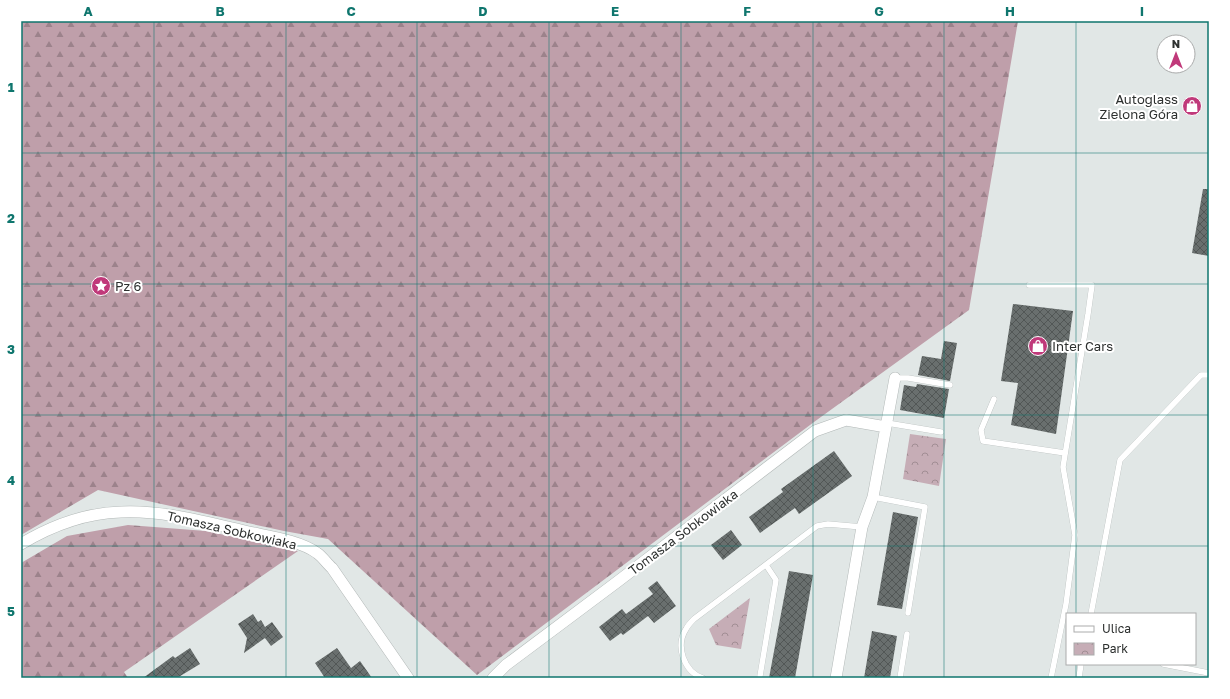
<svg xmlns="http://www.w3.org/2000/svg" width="1230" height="699" font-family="'Golos Text',sans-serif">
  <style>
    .forest { fill: url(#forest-firs) }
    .park { fill: url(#park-crowns) }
    .building { fill: url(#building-cross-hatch) }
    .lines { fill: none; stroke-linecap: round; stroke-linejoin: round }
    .lane-casing { stroke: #b2b8b7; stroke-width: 6 }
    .street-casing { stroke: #b2b8b7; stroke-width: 12 }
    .lane { stroke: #fff; stroke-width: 5.5 }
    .street { stroke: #fff; stroke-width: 11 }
    .grid { fill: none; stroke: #0f766e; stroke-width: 1; stroke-opacity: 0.55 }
    .labels { text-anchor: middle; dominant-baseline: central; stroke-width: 4; stroke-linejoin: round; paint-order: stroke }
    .poi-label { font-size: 13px; fill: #2d302f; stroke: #fff; text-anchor: start }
    .street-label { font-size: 13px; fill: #2d302f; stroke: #fff }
    .neatline { fill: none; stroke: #0f766e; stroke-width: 1.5 }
    .grid-label { font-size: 13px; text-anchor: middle; font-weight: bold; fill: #0f766e }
  </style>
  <defs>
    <pattern id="forest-firs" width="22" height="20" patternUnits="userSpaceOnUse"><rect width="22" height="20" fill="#bf9faa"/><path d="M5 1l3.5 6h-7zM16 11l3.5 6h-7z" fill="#9c828b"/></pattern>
    <pattern id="park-crowns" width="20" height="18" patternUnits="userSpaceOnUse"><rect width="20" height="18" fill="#c6adb6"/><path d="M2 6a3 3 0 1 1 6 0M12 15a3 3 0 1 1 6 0" fill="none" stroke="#a18d94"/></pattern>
    <pattern id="building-cross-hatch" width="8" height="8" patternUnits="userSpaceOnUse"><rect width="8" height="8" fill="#696f6e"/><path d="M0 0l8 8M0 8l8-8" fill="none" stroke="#525756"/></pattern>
  </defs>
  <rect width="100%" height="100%" fill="#e1e7e6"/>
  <path class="forest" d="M21,21H1018L969,310L814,422L477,675L328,539L284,531L98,490L21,535Z
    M128,525L206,531L298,551L124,672L128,678H25L21,677V563L67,536Z"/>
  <path class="park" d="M910,434L946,439L939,486L903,479Z
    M750,598L741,649L716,645L709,629Z"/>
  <path class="building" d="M1203,189H1209V256L1192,253Z
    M1013,304L1073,311L1056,434L1011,425L1018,383L1001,381Z
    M944,341L957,343L950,381L918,375L922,356L941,359Z
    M917,384L949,389L944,418L900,410L904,385L916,387Z
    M834,451L852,476L799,514L795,508L760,533L749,517L783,492L781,489Z
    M893,512L918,517L902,609L877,605Z
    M731,530L742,545L723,560L711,545Z
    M789,571L813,575L795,678H769Z
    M657,581L676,606L654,623L648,616L623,635L621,633L610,641L599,627L622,609L626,614L653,594L648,588Z
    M253,614L258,622L261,620L265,627L272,622L283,637L271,646L265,638L244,653L247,638L238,624Z
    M872,631L897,636L890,678H864Z
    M190,648L200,664L177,678H143L173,656L175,658Z
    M337,648L351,668L360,661L372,678H325L315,663Z"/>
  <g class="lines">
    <g class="lane-casing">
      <path id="lane" d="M1029,285H1092L1088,314L1063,467L1075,535L1066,604L1051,678
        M895,378H908L950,385
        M994,399L981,430L983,441L1065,453
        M887,423L941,432
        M873,497L925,507L908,613
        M1091,614L1120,460L1201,375H1209
        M1163,664L1209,673
        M760,676L776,580L766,565
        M703,678C684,672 675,646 686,629C688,625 691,622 694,619L817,526L828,524L862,527
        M900,678L907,634
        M1079,678L1081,664"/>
    </g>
    <g class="street-casing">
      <path id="street" d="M21,544C51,526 86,513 121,512C163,510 204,522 245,531C266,536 299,540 317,553C323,557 327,564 332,568L408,678
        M493,678L506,665L617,582L815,431L846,420L886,427
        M836,678L862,527L873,497L895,378"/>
    </g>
    <use href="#lane" class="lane"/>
    <use href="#street" class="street"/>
  </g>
  <path class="grid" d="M154,21V678M286,21V678M417,21V678M549,21V678M681,21V678M813,21V678M944,21V678M1076,21V614M21,153H1209M21,284H1209M21,415H1209M21,546H1209M1076,664V678"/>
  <defs>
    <g id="shop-disc" transform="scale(1)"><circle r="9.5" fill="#c0397a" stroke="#fff"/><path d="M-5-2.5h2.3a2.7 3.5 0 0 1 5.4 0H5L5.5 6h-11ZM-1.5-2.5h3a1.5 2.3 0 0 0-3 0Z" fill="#fff"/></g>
    <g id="sight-disc" transform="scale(1)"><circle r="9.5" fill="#c0397a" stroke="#fff"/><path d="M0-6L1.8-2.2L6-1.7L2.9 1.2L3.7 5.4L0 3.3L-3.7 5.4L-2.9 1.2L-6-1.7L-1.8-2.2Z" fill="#fff"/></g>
  </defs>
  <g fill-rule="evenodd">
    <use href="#shop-disc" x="1192" y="106"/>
    <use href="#sight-disc" x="101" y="286"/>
    <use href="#shop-disc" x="1038" y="346"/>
  </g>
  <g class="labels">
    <g class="poi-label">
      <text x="1178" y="99" text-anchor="end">Autoglass<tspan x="1178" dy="15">Zielona Góra</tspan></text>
      <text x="115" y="286">Pz 6</text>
      <text x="1052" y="346">Inter Cars</text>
    </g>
    <g class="street-label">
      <text transform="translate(232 530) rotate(13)">Tomasza Sobkowiaka</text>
      <text transform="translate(683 532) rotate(-37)">Tomasza Sobkowiaka</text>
    </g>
  </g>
  <rect width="1230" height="699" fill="none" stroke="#ffffff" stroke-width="44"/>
  <rect x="1066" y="613" width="130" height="52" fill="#ffffff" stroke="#abacac"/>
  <rect x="1074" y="626" width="20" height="6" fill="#ffffff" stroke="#abacac"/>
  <text x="1102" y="633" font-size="12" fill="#2d302f">Ulica</text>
  <rect x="1074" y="643" width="20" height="12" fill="url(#park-crowns)" stroke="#abacac"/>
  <text x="1102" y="653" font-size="12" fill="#2d302f">Park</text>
  <g transform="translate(1176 54)"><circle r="19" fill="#ffffff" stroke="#abacac"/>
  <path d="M0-3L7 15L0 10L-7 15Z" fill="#c0397a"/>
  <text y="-6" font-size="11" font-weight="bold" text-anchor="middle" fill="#2d302f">N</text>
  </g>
  <rect x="22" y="22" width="1186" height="655" class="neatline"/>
  <g class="grid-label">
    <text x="88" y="16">A</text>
    <text x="220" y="16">B</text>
    <text x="351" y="16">C</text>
    <text x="483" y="16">D</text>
    <text x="615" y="16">E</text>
    <text x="747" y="16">F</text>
    <text x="879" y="16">G</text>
    <text x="1010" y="16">H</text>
    <text x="1142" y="16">I</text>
    <text x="11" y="92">1</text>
    <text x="11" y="223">2</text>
    <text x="11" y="354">3</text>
    <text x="11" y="485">4</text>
    <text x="11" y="616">5</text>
  </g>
</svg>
